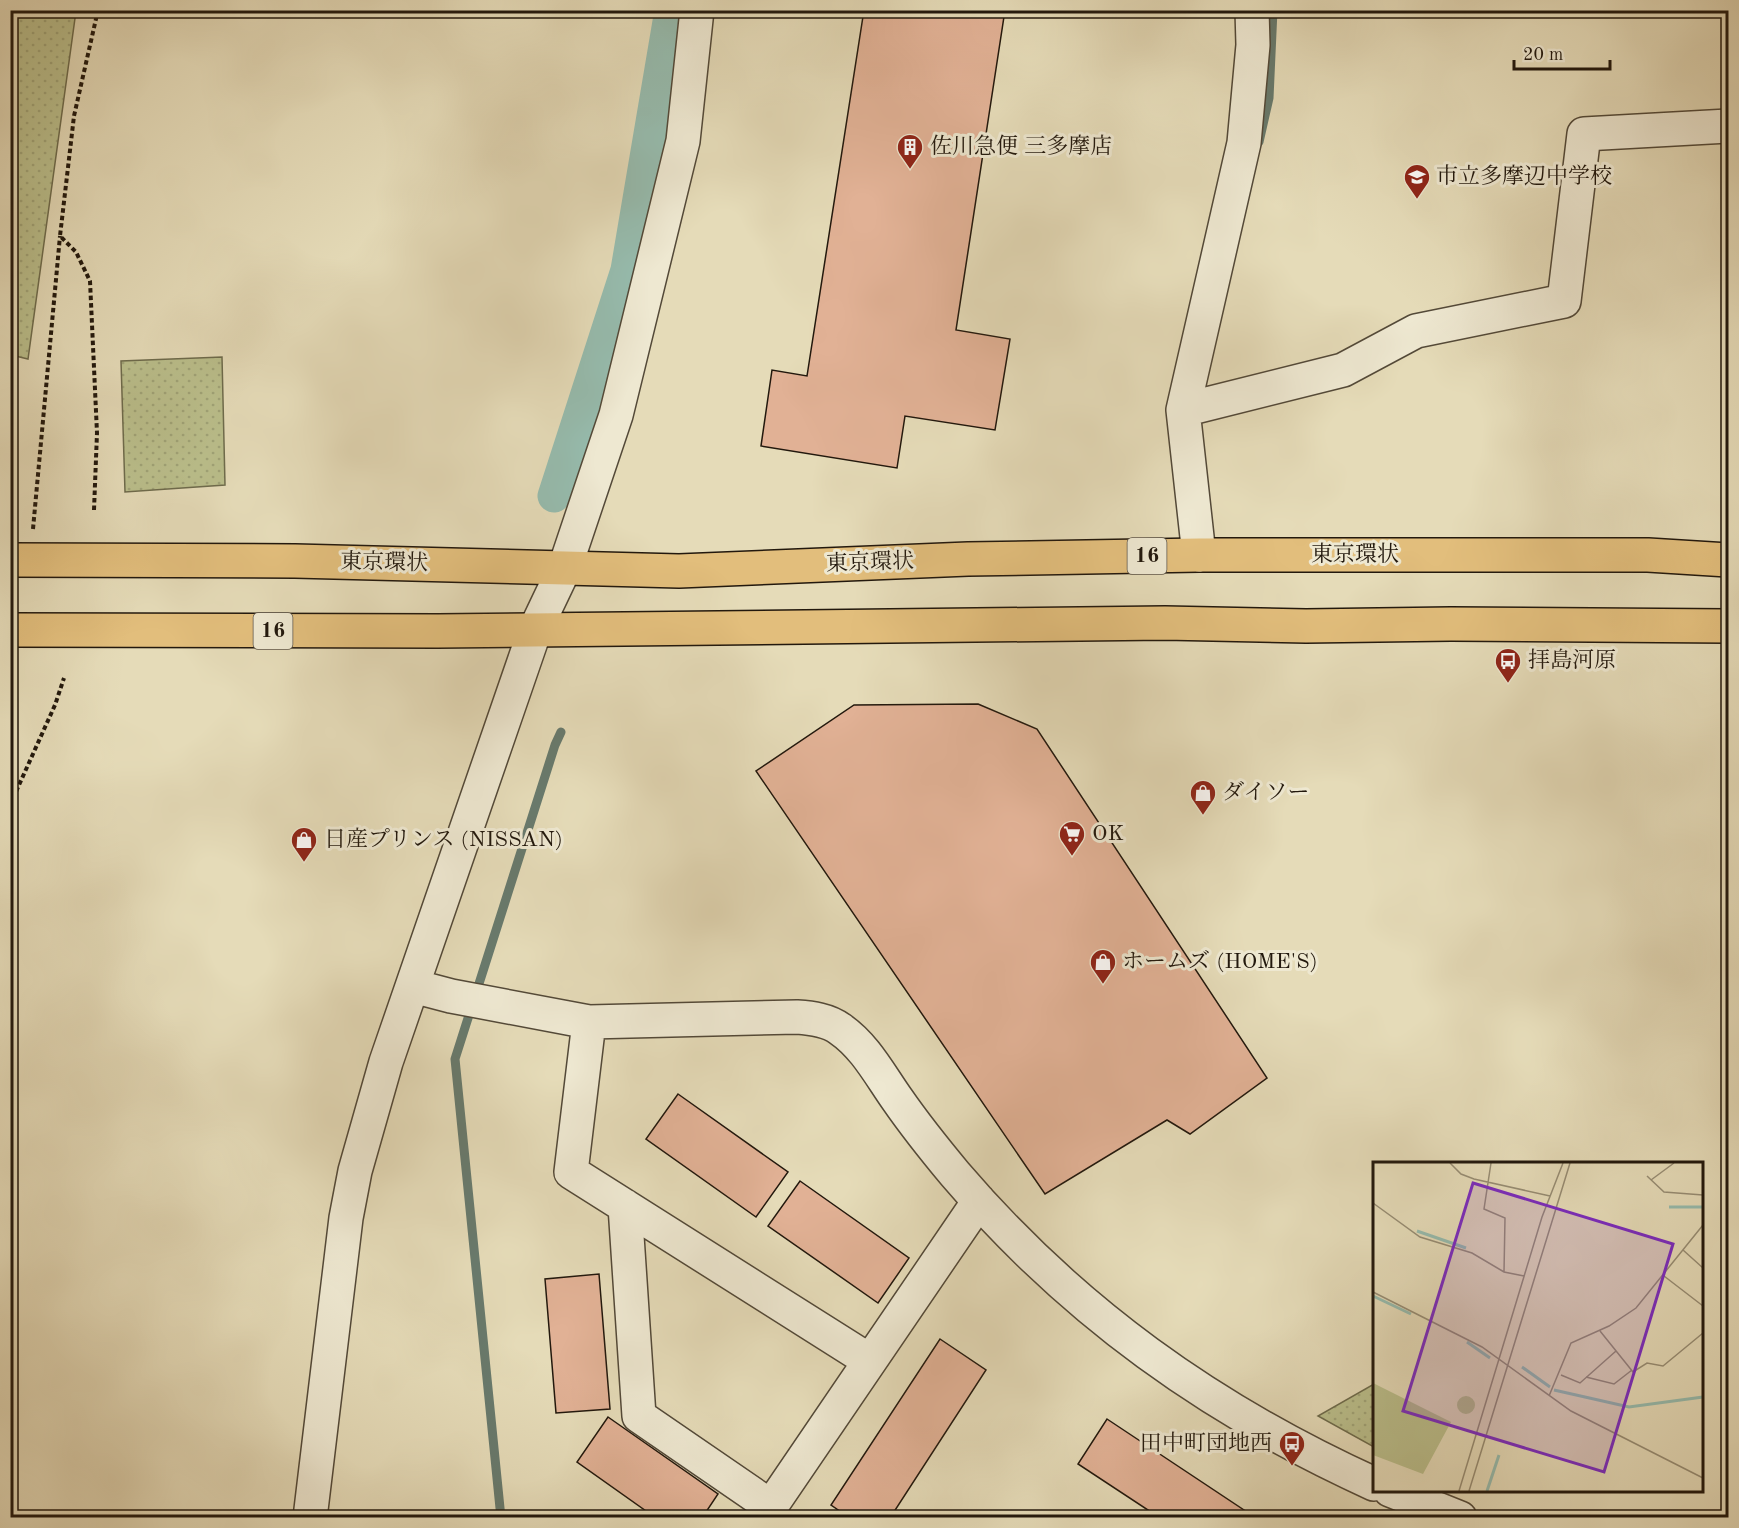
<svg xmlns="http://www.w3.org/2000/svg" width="1739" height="1528" font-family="'Old Standard TT','Noto Serif JP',serif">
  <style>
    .park { fill: url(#park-dots); stroke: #6e6b4c; stroke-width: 1.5 }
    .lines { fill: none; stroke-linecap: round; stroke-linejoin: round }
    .stream { stroke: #687a6d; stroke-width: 9 }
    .canal { stroke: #96bbad; stroke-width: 33 }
    .building { fill: #e1b195; stroke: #22180d; stroke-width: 1.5 }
    .minor-casing { stroke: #534938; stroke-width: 36 }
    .highway-casing { stroke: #22180d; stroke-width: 36 }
    .path { stroke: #22180d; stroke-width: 4; stroke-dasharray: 4.5 3; stroke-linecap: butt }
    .minor { stroke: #eee8d1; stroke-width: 33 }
    .highway { stroke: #e2be7c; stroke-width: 33 }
    .labels { text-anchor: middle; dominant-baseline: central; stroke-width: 6; stroke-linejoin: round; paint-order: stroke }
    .shield { fill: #eee8d1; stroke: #5f5648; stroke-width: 1.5 }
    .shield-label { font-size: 21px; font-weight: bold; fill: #22180d }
    .poi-label { font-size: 22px; fill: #22180d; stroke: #eee8d1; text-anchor: start }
    .street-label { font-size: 22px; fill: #22180d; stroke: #eee8d1 }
    .inset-river { fill: none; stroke: #96bbad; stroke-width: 3 }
    .inset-road { fill: none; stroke: #978d74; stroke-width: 1.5 }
    .view { fill: #7b2cbf; fill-opacity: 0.15; stroke: #7b2cbf; stroke-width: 3 }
    .inset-edge { fill: none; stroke: #22180d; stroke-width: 3 }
  </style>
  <defs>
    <pattern id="park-dots" width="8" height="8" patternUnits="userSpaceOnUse" patternTransform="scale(1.5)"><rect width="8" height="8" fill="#babe8b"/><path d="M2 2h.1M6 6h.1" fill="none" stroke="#a0a377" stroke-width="1.8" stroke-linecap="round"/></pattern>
  </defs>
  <rect width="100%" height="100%" fill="#e5dbb8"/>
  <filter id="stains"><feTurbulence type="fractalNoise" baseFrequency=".00333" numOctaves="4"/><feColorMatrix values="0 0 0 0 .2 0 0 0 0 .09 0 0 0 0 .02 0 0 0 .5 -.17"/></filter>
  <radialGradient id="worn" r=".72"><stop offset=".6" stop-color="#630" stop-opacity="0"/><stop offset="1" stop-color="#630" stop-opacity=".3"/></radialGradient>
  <path class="park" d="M10,11H76L28,359L11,355Z
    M222,357L225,485L125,492L121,361Z
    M1374,1384V1447L1318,1416Z"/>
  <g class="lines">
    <path class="stream" d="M1259,142L1269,98L1273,10
      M501,1518L455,1059L555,745L561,732"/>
    <path class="canal" d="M554,496L627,270L671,10"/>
  </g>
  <path class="building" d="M864,10H1005L956,330L1010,339L995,430L905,416L897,468L761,446L772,370L807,376Z
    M978,704L1037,729L1267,1078L1190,1134L1167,1120L1045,1194L756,771L854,705Z
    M678,1094L788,1172L756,1217L646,1139Z
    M800,1181L909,1258L878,1303L768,1226Z
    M599,1274L610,1409L556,1413L545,1279Z
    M940,1339L986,1370L890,1518H850L831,1505Z
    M608,1417L718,1494L702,1518H656L577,1462Z
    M1107,1419L1256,1518H1160L1078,1464Z"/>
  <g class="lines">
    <g class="minor-casing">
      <path id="minor" d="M1183,410L1343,370L1416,331L1564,301L1584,134L1728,126
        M1199,555L1183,410L1244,143L1253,45L1252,10
        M413,986L451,996L589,1022L797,1017C812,1018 828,1020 840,1029C865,1046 880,1075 897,1099C915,1125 935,1150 955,1174C1073,1312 1211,1410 1374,1484
        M589,1022L571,1172L870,1361
        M625,1206L639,1416L770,1506
        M1390,1490L1460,1518
        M310,1518L346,1218L355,1171L386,1062L535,630L565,567L616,415L683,141L697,10
        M763,1518L979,1201"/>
    </g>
    <g class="highway-casing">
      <path id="highway" d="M10,560L295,561L679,571L968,559L1199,555H1648L1728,560
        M10,630L438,631L1165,623L1306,626L1451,624L1728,626"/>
    </g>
    <path class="path" d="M94,510L97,433L90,281L76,252L60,236L74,116L98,10
      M33,529L60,236
      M10,805L55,705L64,678"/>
    <use href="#minor" class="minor"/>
    <use href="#highway" class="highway"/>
  </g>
  <defs>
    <g id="building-pin" transform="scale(1.35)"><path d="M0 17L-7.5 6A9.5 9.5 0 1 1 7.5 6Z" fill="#8f2418" stroke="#eee8d1"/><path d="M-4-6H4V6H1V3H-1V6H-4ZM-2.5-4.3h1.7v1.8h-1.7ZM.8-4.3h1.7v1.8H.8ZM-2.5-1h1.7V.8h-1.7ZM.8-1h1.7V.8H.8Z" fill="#fff"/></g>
    <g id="school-pin" transform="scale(1.35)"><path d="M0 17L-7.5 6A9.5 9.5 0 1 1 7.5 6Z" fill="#8f2418" stroke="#eee8d1"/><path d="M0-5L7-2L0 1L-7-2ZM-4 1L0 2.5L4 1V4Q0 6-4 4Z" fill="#fff"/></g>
    <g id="bus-pin" transform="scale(1.35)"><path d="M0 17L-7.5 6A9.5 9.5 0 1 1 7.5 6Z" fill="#8f2418" stroke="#eee8d1"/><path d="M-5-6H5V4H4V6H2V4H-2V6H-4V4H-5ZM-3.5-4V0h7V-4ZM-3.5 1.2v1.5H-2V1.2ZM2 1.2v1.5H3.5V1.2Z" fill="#fff"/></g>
    <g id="shop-pin" transform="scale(1.35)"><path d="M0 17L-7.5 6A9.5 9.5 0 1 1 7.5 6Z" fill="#8f2418" stroke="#eee8d1"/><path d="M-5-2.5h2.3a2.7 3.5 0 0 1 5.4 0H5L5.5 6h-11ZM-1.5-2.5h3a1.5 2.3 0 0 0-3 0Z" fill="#fff"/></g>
    <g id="supermarket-pin" transform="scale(1.35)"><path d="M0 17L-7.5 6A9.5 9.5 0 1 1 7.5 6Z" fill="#8f2418" stroke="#eee8d1"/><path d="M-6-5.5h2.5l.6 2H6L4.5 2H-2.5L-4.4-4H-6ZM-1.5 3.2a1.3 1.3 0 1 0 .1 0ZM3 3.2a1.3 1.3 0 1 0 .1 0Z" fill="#fff"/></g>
  </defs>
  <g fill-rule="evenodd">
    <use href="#building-pin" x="910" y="147"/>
    <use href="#school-pin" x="1417" y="177"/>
    <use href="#bus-pin" x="1508" y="661"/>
    <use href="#shop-pin" x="1203" y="793"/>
    <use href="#supermarket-pin" x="1072" y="834"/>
    <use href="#shop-pin" x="304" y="840"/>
    <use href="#shop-pin" x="1103" y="962"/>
    <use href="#bus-pin" x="1292" y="1444"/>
  </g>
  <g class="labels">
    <g class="shield">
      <rect x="1127.5" y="538" width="39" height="36" rx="4.5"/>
      <rect x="253.5" y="613" width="39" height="36" rx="4.5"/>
    </g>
    <g class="shield-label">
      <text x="1147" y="556">16</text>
      <text x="273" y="631">16</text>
    </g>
    <g class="poi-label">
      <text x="930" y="147">佐川急便 三多摩店</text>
      <text x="1436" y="177">市立多摩辺中学校</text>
      <text x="1528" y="661">拝島河原</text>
      <text x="1222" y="793">ダイソー</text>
      <text x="1092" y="834">OK</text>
      <text x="324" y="840">日産プリンス (NISSAN)</text>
      <text x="1122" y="962">ホームズ (HOME'S)</text>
      <text x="1272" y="1444" text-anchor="end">田中町団地西</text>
    </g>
    <g class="street-label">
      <text x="1355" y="555">東京環状</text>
      <text transform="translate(384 563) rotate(1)">東京環状</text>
      <text transform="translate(870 563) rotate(-2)">東京環状</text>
    </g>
  </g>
  <g transform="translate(1373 1162)">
    <rect width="330" height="330" fill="#e5dbb8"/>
    <path d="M0,221L78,260L50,312L0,293ZM84 243a9 9 0 1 1 18 0a9 9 0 1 1-18 0Z" fill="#babe8b"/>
    <path class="inset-river" d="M296,45H330M44,69L93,86M0,134L38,152M94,180L117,196M149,205L177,225M181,228L256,245L330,235M114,329L126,293"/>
    <path class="inset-road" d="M77,1L88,12L101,17L177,34M118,1L111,47L132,56L131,110M274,14L291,30L330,33M278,18L301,1M0,41L47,75L99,91L131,110L151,114M310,88L330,106M291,114L330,144M0,130L109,185L198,249L330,316M227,169L260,210L274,201L290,204L330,171M188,213L207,221L243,189M213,215L241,222L259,208M176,234L198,181L236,164L263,146L330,63M86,329L169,55L190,1M96,329L197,1"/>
    <path class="view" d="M100,21L300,82L231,310L30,249Z"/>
    <rect width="330" height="330" class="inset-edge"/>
  </g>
  <rect width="1739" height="1528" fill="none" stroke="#e5dbb8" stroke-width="36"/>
  <rect x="12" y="12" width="1715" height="1504" fill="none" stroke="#22180d" stroke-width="3"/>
  <rect x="18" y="18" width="1703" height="1492" fill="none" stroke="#22180d" stroke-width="1.5"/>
  <path d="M1514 60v9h96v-9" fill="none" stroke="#22180d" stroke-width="3"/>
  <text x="1523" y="60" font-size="18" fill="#22180d" stroke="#eee8d1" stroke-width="4.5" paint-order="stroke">20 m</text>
  <rect width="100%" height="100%" filter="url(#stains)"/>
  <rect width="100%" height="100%" fill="url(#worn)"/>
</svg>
